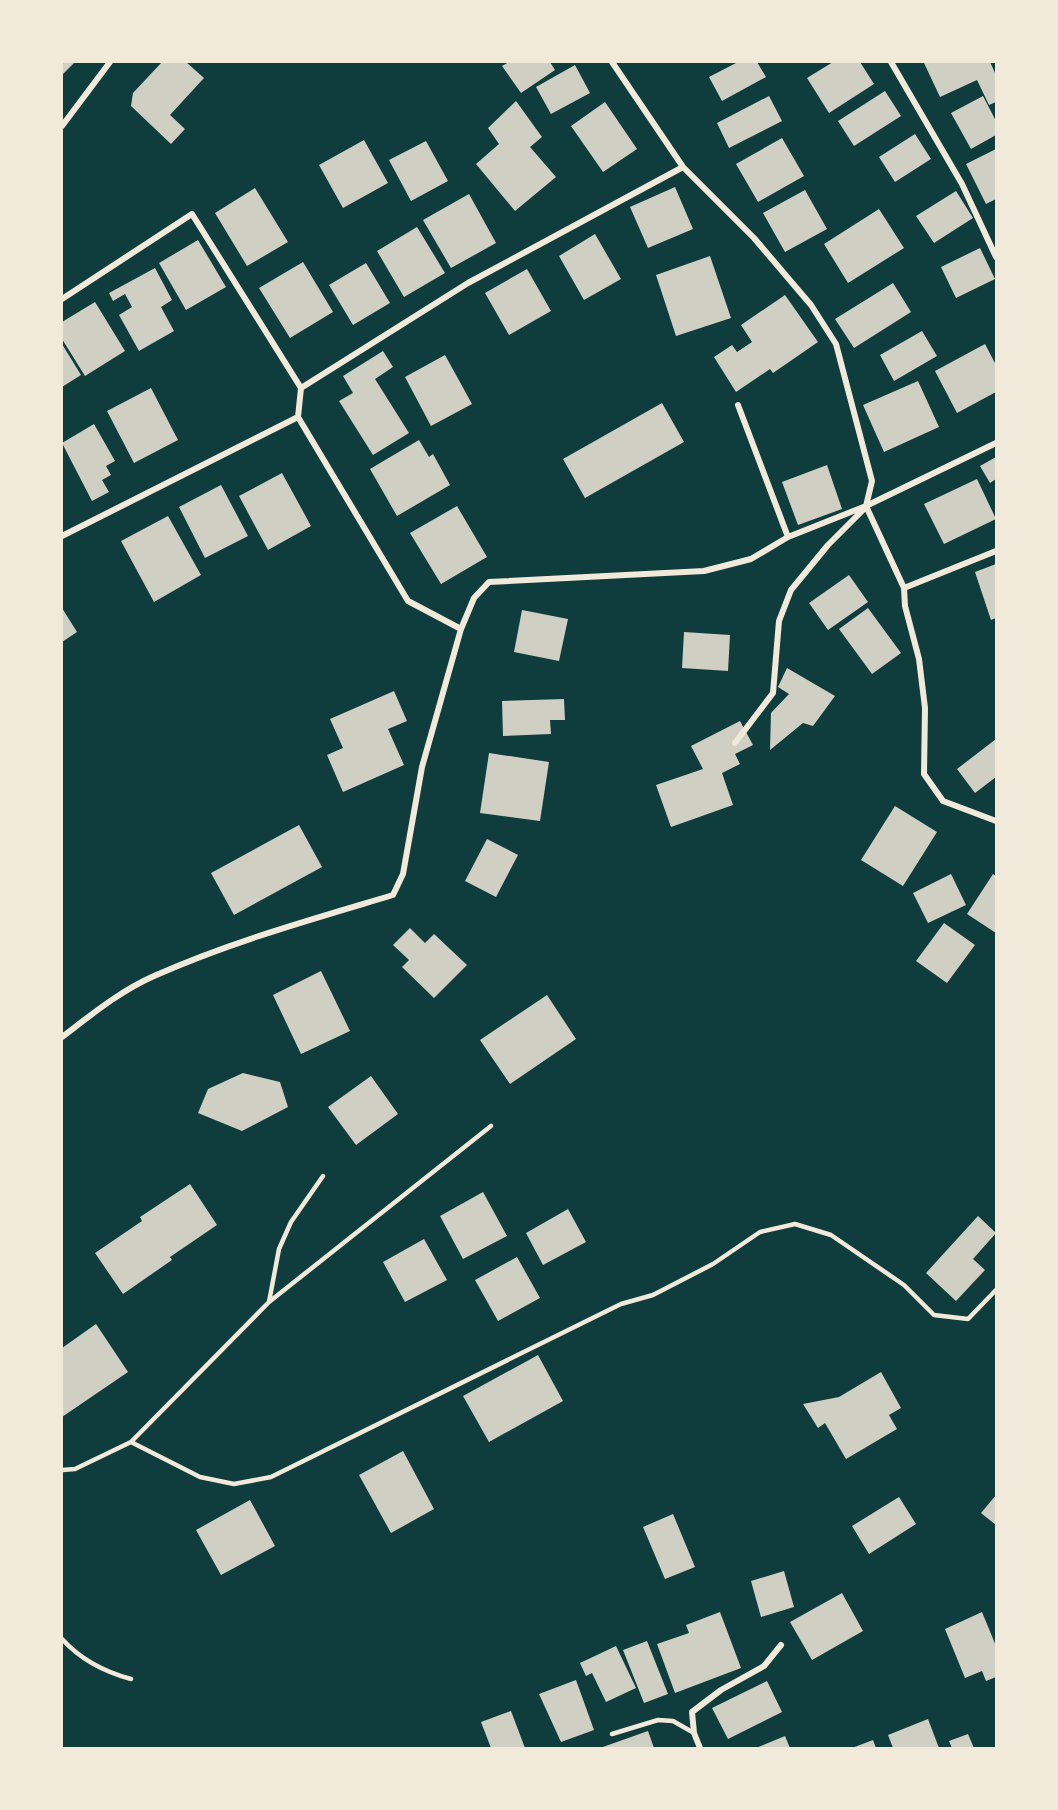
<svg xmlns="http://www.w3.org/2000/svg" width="1058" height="1810" font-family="'Nunito Sans',sans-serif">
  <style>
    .building { fill: #cfcfc3 }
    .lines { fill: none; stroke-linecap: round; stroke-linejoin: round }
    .service { stroke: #f1e9da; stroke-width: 4.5 }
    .minor { stroke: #f1e9da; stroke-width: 6 }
  </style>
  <rect width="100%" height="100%" fill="#0f3d3e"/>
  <path class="building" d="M62,62L74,63L62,75Z
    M162,62H186L204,78L170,115L185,129L171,144L131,106L133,93Z
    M509,62H550L555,70L521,93L502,66Z
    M738,62H757L766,77L722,101L709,77Z
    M833,62H860L874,84L829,113L807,78Z
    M927,62H990L996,75V102L989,105L977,80L940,97L924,63Z
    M575,65L590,93L551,114L536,87Z
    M885,91L901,116L854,146L838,121Z
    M769,96L782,121L729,148L717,123Z
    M983,96L996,121V135L971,149L951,113Z
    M516,101L542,137L530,147L556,177L515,211L476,164L499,144L488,128Z
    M605,102L637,149L603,172L571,126Z
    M915,134L931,159L895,182L879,157Z
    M782,138L804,176L758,202L736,164Z
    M364,140L388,183L343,208L319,165Z
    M426,141L448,181L411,201L389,160Z
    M996,149V199L986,204L966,164Z
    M675,187L693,229L648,248L630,207Z
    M255,188L288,242L247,266L215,213Z
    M805,190L827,229L785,252L763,213Z
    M956,191L973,218L934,243L916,216Z
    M469,194L496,243L451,268L423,220Z
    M879,209L904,248L848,283L824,244Z
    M417,227L445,273L404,297L377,251Z
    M595,234L621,279L584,300L559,256Z
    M198,240L226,287L186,310L159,263Z
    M980,248L995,279L956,298L941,267Z
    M710,256L731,318L676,336L656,275Z
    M303,262L333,312L290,338L259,288Z
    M366,263L390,303L353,325L329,285Z
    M155,268L172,300L161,307L174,331L139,351L119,315L132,307L125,294L113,301L109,293Z
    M527,269L551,311L509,335L485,293Z
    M893,283L911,312L854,348L835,319Z
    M785,295L818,342L773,373L770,369L736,392L714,357L732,345L737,352L752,342L741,325Z
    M95,302L125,351L85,376L62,339V322Z
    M922,331L937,356L894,381L880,355Z
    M62,344L81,375L62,387Z
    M985,344L996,365V392L957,413L935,371Z
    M383,351L393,367L375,379L409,433L373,455L339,401L353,393L343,376Z
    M445,355L472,404L431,426L405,377Z
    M918,381L939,427L884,452L863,405Z
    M151,388L178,440L134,463L107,411Z
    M662,403L684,442L585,498L563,459Z
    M94,424L115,461L106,466L111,475L102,480L109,492L92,501L62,443Z
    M419,440L429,457L433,454L450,485L397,516L370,469Z
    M996,457V479L990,483L980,466Z
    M827,465L842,509L798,525L782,482Z
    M282,473L311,526L268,550L239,496Z
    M977,479L996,519L944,544L924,504Z
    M221,485L248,536L205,558L179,507Z
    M457,506L487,557L441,584L410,533Z
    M168,516L201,575L154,602L121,541Z
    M996,564V618L991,620L975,572Z
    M849,575L868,602L828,630L809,603Z
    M62,608L77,632L62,642Z
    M868,608L901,653L872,674L839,629Z
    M522,610L568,619L559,661L514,652Z
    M684,632L730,635L728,671L682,668Z
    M787,668L835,696L813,726L803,723L770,750L771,713L789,694L778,687Z
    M394,691L407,721L388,729L404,765L343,792L327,755L343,748L330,719Z
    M564,699L565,720H550L551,734L503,736L502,701Z
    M740,721L753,745L735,754L740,764L722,773L733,805L671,827L656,785L703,769L691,746Z
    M996,739V777L975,793L957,769Z
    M489,753L549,762L540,821L480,813Z
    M895,806L937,832L903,886L861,860Z
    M299,825L322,867L234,915L211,873Z
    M487,839L518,855L496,897L465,881Z
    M951,874L966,905L928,923L913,893Z
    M993,874L996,876V933L967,914Z
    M944,923L975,945L947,983L916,961Z
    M410,928L425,943L434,934L467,965L434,998L402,967L409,960L393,945Z
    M321,971L350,1031L301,1054L273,995Z
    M547,995L576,1039L510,1084L480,1040Z
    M243,1073L280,1082L288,1107L242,1131L198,1113L208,1089Z
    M371,1076L398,1114L356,1145L328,1107Z
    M190,1184L217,1225L170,1257L172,1260L123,1294L95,1253L142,1221L140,1217Z
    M483,1192L507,1236L463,1259L440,1216Z
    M568,1209L586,1242L543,1265L526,1233Z
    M978,1216L996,1233L973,1259L985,1270L956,1301L926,1273Z
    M424,1239L447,1280L405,1302L383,1262Z
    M517,1257L540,1298L498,1321L475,1280Z
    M96,1324L128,1372L62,1417V1348Z
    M538,1355L563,1401L489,1442L463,1396Z
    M881,1372L901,1408L889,1415L897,1429L846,1459L825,1423L818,1428L803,1404L839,1397Z
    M403,1451L434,1509L391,1533L359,1475Z
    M996,1495V1525L981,1513Z
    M899,1497L916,1524L869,1554L852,1526Z
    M250,1500L275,1546L221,1575L196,1530Z
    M673,1514L695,1567L665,1579L643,1527Z
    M784,1571L794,1607L761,1617L751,1581Z
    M842,1593L863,1631L812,1660L790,1622Z
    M720,1612L741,1668L675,1693L657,1644L689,1633L686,1625Z
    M982,1612L996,1646V1677L986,1681L982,1671L965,1678L945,1629Z
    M647,1641L668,1694L644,1703L623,1650Z
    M616,1646L636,1688L606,1702L592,1673L586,1676L580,1663Z
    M576,1680L594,1730L561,1742L539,1694Z
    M767,1681L782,1712L728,1739L712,1708Z
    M511,1711L525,1748H491L481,1722Z
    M928,1719L939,1748H893L888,1735Z
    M648,1731L654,1748H600Z
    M968,1734L974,1748H952L949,1741Z
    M785,1736L790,1748H756Z
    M873,1740L876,1748H852Z"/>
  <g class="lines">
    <path class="service" d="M269,1302L279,1249L291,1222L323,1176
      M131,1442L200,1477L234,1484L271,1477L621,1304L653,1295L713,1264L760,1232L795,1224L831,1235L904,1285L934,1315L968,1319L996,1290
      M62,1470L75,1469L131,1442L269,1302L491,1126
      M62,1639C80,1659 105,1672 131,1679
      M612,1734L658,1720L673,1721L694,1733"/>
    <path class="minor" d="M612,62L683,167L754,238L811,305L836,344L872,481L866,506L904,588L905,606L919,659L925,708L924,774L943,801L996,821
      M891,62L962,184L996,257
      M62,126L110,62
      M62,299L192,214L301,388L298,417L408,601L461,629
      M301,388L468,283L683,167
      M738,405L788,537
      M62,536L298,417
      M904,588L996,551
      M735,743L773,693L779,621L791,590L828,545L864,509
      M62,1037C91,1015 120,991 154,976C230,942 313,919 393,895L403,874L422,767L461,629L474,598L489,582L704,571L751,559L788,537L866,506L996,443
      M700,1748L694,1733L692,1712L721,1690L764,1666L781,1645"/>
  </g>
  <rect width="1058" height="1810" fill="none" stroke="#f1e9da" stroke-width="126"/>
</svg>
